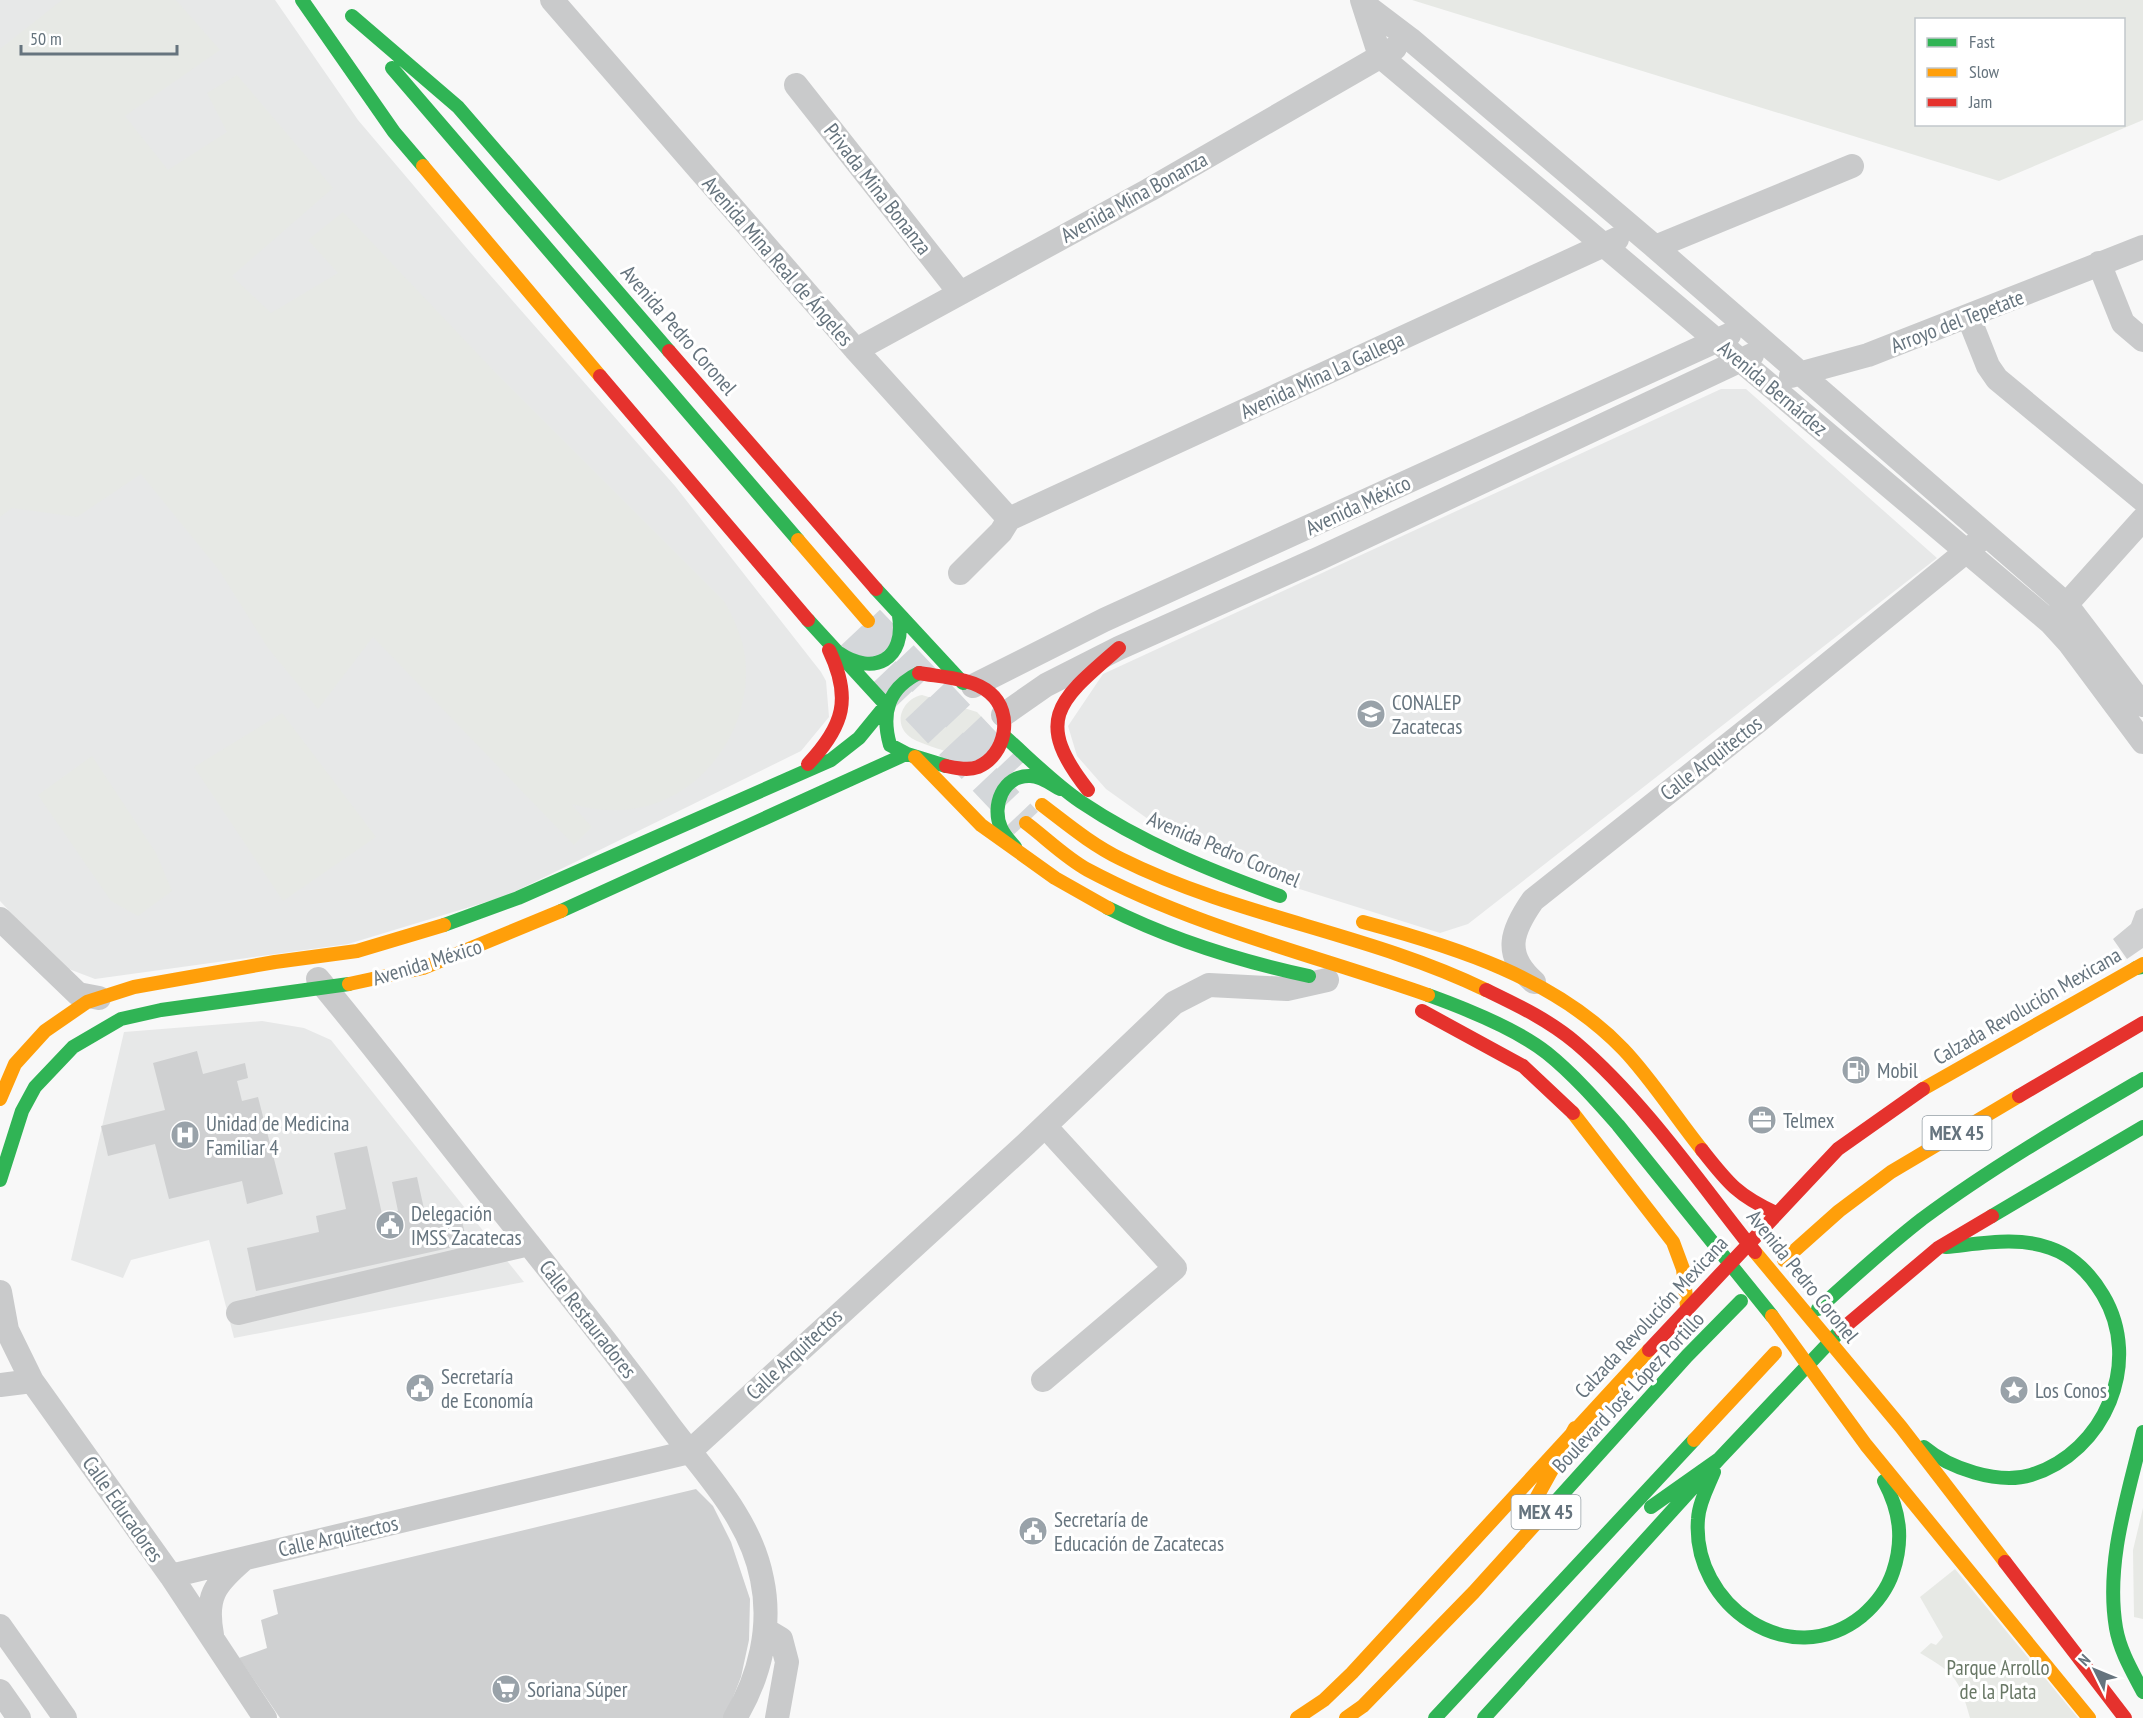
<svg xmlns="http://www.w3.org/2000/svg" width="2143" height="1718" font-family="'PT Sans Narrow',sans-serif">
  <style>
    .built { fill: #e7e8e8 }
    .green { fill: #e7e9e5; fill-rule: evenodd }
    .building { fill: #cfd0d1 }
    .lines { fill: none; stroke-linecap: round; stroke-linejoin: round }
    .secondary-tunnel { stroke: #d4d7da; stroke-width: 33; stroke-dasharray: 33 16; stroke-linecap: butt }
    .street { stroke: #c9cacb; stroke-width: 24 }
    .fast { stroke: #30b455; stroke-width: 14 }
    .slow { stroke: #ff9f0a; stroke-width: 14 }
    .jam { stroke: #e5322d; stroke-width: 14 }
    .labels { text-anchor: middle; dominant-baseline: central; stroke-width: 6; stroke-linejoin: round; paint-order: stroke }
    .shield { fill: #fff; stroke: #949ea5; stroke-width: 1.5 }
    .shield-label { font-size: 20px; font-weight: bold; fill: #66747e }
    .street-label { font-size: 21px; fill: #66747e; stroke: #fff }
    .poi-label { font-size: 21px; fill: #66747e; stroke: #fff; text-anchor: start }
    .park-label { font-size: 21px; fill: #687765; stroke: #fff }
  </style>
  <rect width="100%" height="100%" fill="#f8f8f8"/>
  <path class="built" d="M0,0H275L358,120L470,252L675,486L821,672L826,681L829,717L801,751L506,896L348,944L95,979L61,966L0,901Z
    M1721,389H1746L1937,558L1468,924L1440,933L1293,887L1148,819L1106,789L1077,756L1068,726L1103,674Z
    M262,1021L304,1028L331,1040L524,1282L234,1338L209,1240L131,1260L123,1278L71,1260L124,1032Z"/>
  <path class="green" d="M62,0H176L220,50L125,116L168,170L227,132L207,93L237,75L333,188L232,276L271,313L338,273L308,240L343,212L493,370L724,601C736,622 746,645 746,670C747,740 693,807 621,810C603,811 588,808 571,804L592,827L574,845L373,637L318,709L268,648L219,570L141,474L77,517L12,508L0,517V49Z
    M1412,0H2143V120L1999,181ZM1916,20H2124V124H1916Z
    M922,695L977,712L990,726L982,751C976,752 970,755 964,755C955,755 917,743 910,737C892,724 902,699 922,695Z
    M282,713L376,837L283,901L194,767Z
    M92,756L156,853L172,891L138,916L111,901L38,795Z
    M2143,1508V1619L2134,1617L2133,1550Z
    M1955,1569L2078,1718H1970C1959,1679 1956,1674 1920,1653L1931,1643L1936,1645L1943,1637L1920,1597Z"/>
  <path class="building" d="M2143,908V948L2127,959L2113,939L2131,924L2136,911Z
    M197,1051L203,1074L245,1063L248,1078L237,1081L242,1101L258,1097L283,1194L247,1204L242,1181L169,1199L155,1144L108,1156L101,1126L165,1110L153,1063Z
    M367,1146L382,1214L398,1211L392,1182L417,1177L426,1218L460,1211L467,1244L256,1291L247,1248L319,1232L316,1216L346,1209L334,1153Z
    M696,1489L713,1506L731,1542L750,1599L749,1640L741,1677L725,1718H280L239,1658L267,1648L261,1620L278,1614L273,1590Z"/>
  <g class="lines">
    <path class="secondary-tunnel" d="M868,621L1012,773
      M850,637L1026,823"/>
    <path class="street" d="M552,0L856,350L1009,519
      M1362,0L1380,56L2050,622L2070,644L2143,742
      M1365,5L1410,39L1655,247L2066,604L2143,705
      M796,85L960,293
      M1655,247L1852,166
      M2099,263L2123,323L2143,340
      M1969,318L1988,366L1997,379L2143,500
      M856,350L1149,190L1395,48
      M1791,376L1868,355L2143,247
      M1009,519L1617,239
      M960,573L1001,532L1009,519
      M2056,616L2143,519
      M973,686L1104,620L1729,335
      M1003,715L1046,685L1119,648L1320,558L1752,355
      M0,919L78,994L99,998
      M318,979C378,1051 435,1126 493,1199C552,1273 611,1346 666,1421C702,1470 750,1516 762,1579C772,1626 760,1677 735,1718
      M1534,982C1502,954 1512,930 1533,900L1757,722L1979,541
      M0,1292L7,1330L32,1381L171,1576L265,1718
      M238,1313L529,1244
      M1043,1380L1175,1268L1045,1126
      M0,1385L32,1381
      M171,1576L689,1452L1026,1144L1174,1003L1209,985L1287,989L1327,980
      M0,1626L65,1718
      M766,1630L781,1639L787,1662L777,1718
      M212,1635C205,1597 214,1585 243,1560
      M0,1691L19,1718"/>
    <path class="fast" d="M302,0L394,132L423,166
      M352,16L458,107L669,351
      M392,68L798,540
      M876,589L963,683
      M839,653C874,677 906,659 899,616
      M919,673C888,688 881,713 890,745L907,754L946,766
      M1004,736C1029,758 1053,783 1081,802C1142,843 1211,871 1280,896
      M1015,847C1010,841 1004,835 1001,828C991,806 1003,775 1030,776C1041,776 1051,784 1060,789
      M1108,908C1172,940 1239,961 1309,976
      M561,911L906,754
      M444,925L518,898L831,760L859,738L886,705L808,620
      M2136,968L2143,967
      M1428,995C1464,1008 1518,1030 1547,1053C1573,1074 1596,1100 1618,1125L1772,1316
      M0,1180L22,1111L35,1087L73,1047L121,1019L161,1010L349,984
      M1992,1216L2143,1127
      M1818,1309C1852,1278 1886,1247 1922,1219C1992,1167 2068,1123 2143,1079
      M2143,1432C2128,1495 2105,1563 2116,1628C2120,1651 2132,1671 2143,1692
      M1924,1447C1949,1468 1998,1485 2031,1475C2105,1452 2143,1362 2103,1295C2091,1275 2073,1256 2050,1248C2018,1236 1979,1244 1946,1247
      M1714,1472C1708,1487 1699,1502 1698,1519C1691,1605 1790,1674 1862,1616C1876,1604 1887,1590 1893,1572C1904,1539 1900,1511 1884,1481
      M1651,1507L1719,1459
      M1549,1509L1687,1356L1741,1301
      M1435,1718L1694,1440
      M1484,1718L1719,1459L1841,1330"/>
    <path class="slow" d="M423,166L600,376
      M798,540L868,621
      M915,757L981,825L1055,878L1108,908
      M1042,805C1067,824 1092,845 1121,859C1237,917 1369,933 1486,990
      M1026,823C1046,838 1066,858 1088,870C1195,927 1314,955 1428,995
      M1363,922C1455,947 1555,978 1623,1049C1650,1077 1677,1119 1702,1150
      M349,984L423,968L561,911
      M1923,1089L2143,964
      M0,1099L15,1064L45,1031L87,1002L134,987L275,962L357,951L444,925
      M1573,1113L1673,1242L1683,1269L1687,1307
      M1755,1252L1901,1427L2005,1562
      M1784,1260L1839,1211L1891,1172L2019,1096
      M1772,1316L1866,1445L2089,1718
      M1694,1440L1775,1353
      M1528,1513L1575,1428
      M1297,1718L1324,1700L1352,1673L1649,1350
      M1346,1718L1363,1706L1474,1592L1549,1509"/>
    <path class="jam" d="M669,351L876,589
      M600,376L808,620
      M919,673C941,677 973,678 990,693C1014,713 1006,755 978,767C968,771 956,768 946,766
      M808,764C844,726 852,698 829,650
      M1088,790C1032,719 1059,700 1119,648
      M1486,990C1517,1005 1549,1020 1576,1043C1645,1102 1699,1182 1755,1252
      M1422,1011L1523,1066L1573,1113
      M2019,1096L2143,1023
      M1702,1150C1728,1183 1737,1195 1776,1213
      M1841,1330L1938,1248L1992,1216
      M1649,1350L1838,1149L1923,1089
      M2005,1562L2125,1718"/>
  </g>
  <defs>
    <g id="school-disc" transform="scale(1.5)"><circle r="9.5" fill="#99a2a9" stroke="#fff"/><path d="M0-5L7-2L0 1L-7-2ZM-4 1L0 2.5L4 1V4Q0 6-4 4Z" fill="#fff"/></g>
    <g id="fuel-disc" transform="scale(1.5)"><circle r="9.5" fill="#99a2a9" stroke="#fff"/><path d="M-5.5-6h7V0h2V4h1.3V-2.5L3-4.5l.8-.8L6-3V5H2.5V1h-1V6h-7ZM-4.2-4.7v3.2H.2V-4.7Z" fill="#fff"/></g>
    <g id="office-disc" transform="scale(1.5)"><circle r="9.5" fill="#99a2a9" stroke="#fff"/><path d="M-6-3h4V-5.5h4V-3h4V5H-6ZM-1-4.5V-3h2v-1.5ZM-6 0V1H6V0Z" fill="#fff"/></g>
    <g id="hospital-disc" transform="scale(1.5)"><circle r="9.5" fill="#99a2a9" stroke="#fff"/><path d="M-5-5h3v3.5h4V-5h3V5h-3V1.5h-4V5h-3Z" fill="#fff"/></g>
    <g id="civic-disc" transform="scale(1.5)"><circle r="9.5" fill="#99a2a9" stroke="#fff"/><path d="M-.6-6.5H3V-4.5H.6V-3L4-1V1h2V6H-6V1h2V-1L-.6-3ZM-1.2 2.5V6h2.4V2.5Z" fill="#fff"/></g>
    <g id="sight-disc" transform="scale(1.5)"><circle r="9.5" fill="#99a2a9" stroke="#fff"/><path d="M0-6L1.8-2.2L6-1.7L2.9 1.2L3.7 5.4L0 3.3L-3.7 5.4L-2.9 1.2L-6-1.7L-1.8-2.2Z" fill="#fff"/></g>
    <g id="supermarket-disc" transform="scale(1.5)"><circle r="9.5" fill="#99a2a9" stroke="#fff"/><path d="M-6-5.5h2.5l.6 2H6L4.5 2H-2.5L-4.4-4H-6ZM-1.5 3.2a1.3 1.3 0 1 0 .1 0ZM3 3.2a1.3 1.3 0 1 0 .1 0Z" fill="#fff"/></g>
  </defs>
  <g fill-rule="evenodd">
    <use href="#school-disc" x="1371" y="714"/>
    <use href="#fuel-disc" x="1856" y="1070"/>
    <use href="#office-disc" x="1762" y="1120"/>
    <use href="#hospital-disc" x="185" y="1135"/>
    <use href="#civic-disc" x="390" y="1225"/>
    <use href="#civic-disc" x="420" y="1388"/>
    <use href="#sight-disc" x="2014" y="1390"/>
    <use href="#civic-disc" x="1033" y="1531"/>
    <use href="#supermarket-disc" x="506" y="1689"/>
  </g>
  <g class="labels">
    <g class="shield">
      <rect x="1922.5" y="1116" width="69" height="34" rx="4.5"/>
      <rect x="1511.5" y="1495" width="69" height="34" rx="4.5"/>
    </g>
    <g class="shield-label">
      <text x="1957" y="1133">MEX 45</text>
      <text x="1546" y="1512">MEX 45</text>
    </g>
    <g class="street-label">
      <text transform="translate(878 189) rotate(52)">Privada Mina Bonanza</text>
      <text transform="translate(1134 197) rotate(-29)">Avenida Mina Bonanza</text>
      <text transform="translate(778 261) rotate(49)">Avenida Mina Real de Ángeles</text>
      <text transform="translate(1957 321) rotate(-21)">Arroyo del Tepetate</text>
      <text transform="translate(679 330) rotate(49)">Avenida Pedro Coronel</text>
      <text transform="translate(1322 375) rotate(-25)">Avenida Mina La Gallega</text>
      <text transform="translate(1773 388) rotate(40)">Avenida Bernárdez</text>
      <text transform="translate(1358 505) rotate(-25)">Avenida México</text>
      <text transform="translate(1711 758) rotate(-38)">Calle Arquitectos</text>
      <text transform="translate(1224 849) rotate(23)">Avenida Pedro Coronel</text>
      <text transform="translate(427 962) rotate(-17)">Avenida México</text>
      <text transform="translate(2027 1006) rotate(-30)">Calzada Revolución Mexicana</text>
      <text transform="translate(1803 1276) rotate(51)">Avenida Pedro Coronel</text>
      <text transform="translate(1651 1317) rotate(-47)">Calzada Revolución Mexicana</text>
      <text transform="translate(588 1319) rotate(52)">Calle Restauradores</text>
      <text transform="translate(794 1354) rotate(-43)">Calle Arquitectos</text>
      <text transform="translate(1628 1392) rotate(-47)">Boulevard José López Portillo</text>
      <text transform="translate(123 1509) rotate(55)">Calle Educadores</text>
      <text transform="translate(338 1536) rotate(-13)">Calle Arquitectos</text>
    </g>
    <g class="poi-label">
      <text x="1392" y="702">CONALEP<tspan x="1392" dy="24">Zacatecas</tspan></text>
      <text x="1877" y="1070">Mobil</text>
      <text x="1783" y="1120">Telmex</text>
      <text x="206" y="1123">Unidad de Medicina<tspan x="206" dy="24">Familiar 4</tspan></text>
      <text x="411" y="1213">Delegación<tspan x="411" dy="24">IMSS Zacatecas</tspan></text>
      <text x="441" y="1376">Secretaría<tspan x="441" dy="24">de Economía</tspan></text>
      <text x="2035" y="1390">Los Conos</text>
      <text x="1054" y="1519">Secretaría de<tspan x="1054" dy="24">Educación de Zacatecas</tspan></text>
      <text x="527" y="1689">Soriana Súper</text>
    </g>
    <g class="park-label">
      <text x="1998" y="1667">Parque Arrollo<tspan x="1998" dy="24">de la Plata</tspan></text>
    </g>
  </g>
  <rect x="1915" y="18" width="210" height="108" fill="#ffffff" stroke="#c2c7cb" stroke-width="1.5"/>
  <rect x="1927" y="38" width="30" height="9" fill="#30b455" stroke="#c2c7cb" stroke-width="1.5"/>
  <text x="1969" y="48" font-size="18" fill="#66747e">Fast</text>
  <rect x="1927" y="68" width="30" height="9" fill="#ff9f0a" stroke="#c2c7cb" stroke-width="1.5"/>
  <text x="1969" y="78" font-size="18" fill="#66747e">Slow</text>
  <rect x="1927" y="98" width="30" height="9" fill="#e5322d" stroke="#c2c7cb" stroke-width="1.5"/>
  <text x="1969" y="108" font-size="18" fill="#66747e">Jam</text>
  <g transform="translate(2095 1670) rotate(313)" stroke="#ffffff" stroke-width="4.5" paint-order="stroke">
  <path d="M0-4.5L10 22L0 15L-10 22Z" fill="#66747e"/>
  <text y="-9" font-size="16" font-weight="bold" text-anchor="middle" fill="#66747e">N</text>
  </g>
  <path d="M21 45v9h156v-9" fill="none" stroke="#66747e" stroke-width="3"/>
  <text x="30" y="45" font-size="18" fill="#66747e" stroke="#ffffff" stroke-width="4.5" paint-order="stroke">50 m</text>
</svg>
